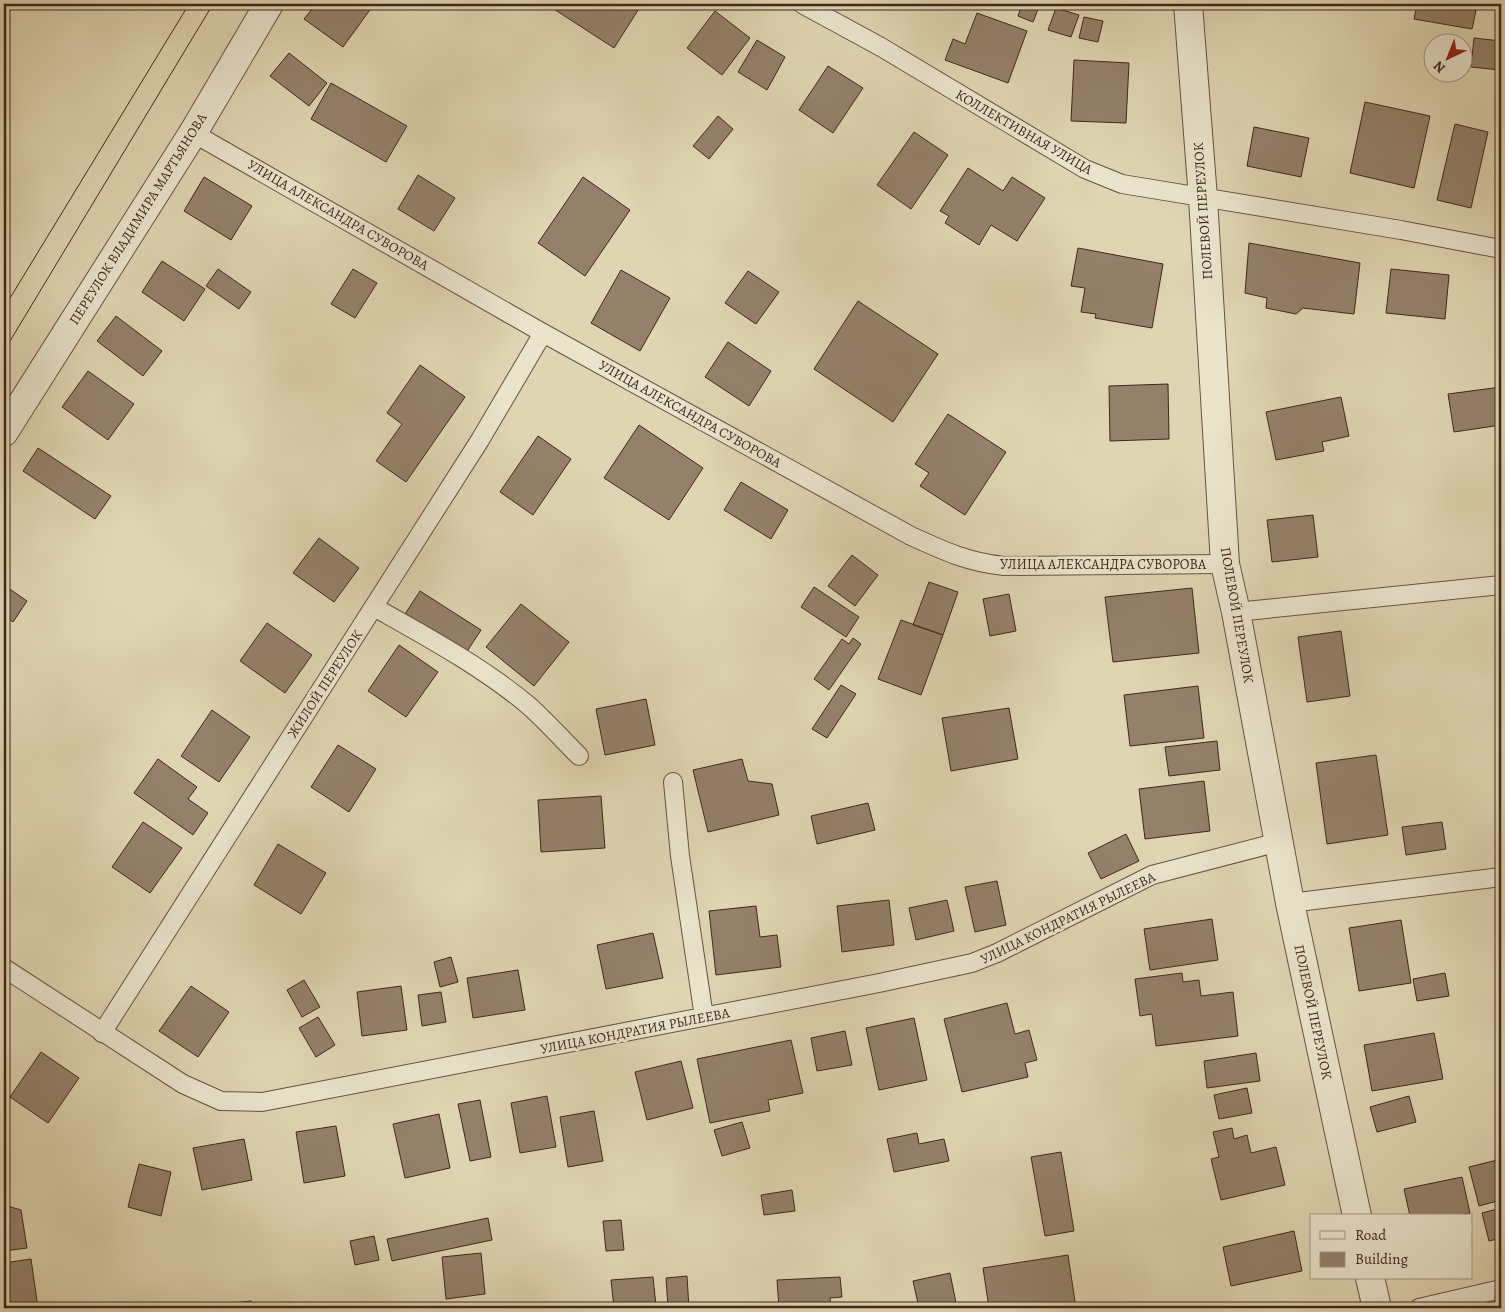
<svg xmlns="http://www.w3.org/2000/svg" width="1505" height="1312" font-family="Alegreya,serif">
  <style>
    .building { fill: #94816a; stroke: #42271c }
    .lines { fill: none; stroke-linecap: round; stroke-linejoin: round }
    .lane-casing { stroke: #695242; stroke-width: 20 }
    .street-casing { stroke: #695242; stroke-width: 30 }
    .lane { stroke: #eae4cd; stroke-width: 18 }
    .street { stroke: #eae4cd; stroke-width: 28 }
    .tram { stroke: #42271c; stroke-width: 1 }
    .labels { text-anchor: middle; dominant-baseline: central; stroke-width: 5; stroke-linejoin: round; paint-order: stroke }
    .street-label { font-size: 14px; fill: #42271c; stroke: #eae4cd }
  </style>
  <rect width="100%" height="100%" fill="#dfd5b2"/>
  <filter id="stains"><feTurbulence type="fractalNoise" baseFrequency=".004" numOctaves="4"/><feColorMatrix values="0 0 0 0 .2 0 0 0 0 .09 0 0 0 0 .02 0 0 0 .5 -.17"/></filter>
  <radialGradient id="worn" r=".72"><stop offset=".6" stop-color="#630" stop-opacity="0"/><stop offset="1" stop-color="#630" stop-opacity=".3"/></radialGradient>
  <path class="building" d="M316,4H367L372,7L343,47L304,19Z
    M546,4H642L614,48Z
    M1022,4H1040L1033,22L1018,16Z
    M1417,4H1442L1476,10L1472,29L1414,19Z
    M1056,8L1079,15L1071,37L1048,30Z
    M715,11L750,38L722,75L687,48Z
    M977,13L1027,31L1008,83L945,60L953,39L965,44Z
    M1084,17L1103,21L1098,42L1079,38Z
    M1474,38L1501,41L1499,70L1471,67Z
    M757,40L785,57L767,90L738,72Z
    M289,53L327,83L309,106L270,76Z
    M1074,60L1129,63L1126,123L1071,121Z
    M828,66L863,88L833,133L799,110Z
    M4,71L10,75L4,84Z
    M331,83L407,126L386,162L311,119Z
    M1365,102L1430,116L1414,188L1350,173Z
    M718,116L733,129L709,159L693,146Z
    M1455,124L1488,132L1471,208L1437,200Z
    M1254,127L1309,138L1301,177L1247,166Z
    M914,132L948,155L911,209L877,185Z
    M968,168L1003,191L1012,177L1045,198L1017,241L991,225L979,245L945,223L949,216L940,211Z
    M418,175L455,198L434,231L398,209Z
    M204,177L252,206L231,240L184,211Z
    M583,177L630,210L585,276L538,243Z
    M1249,243L1360,263L1354,314L1303,308L1296,314L1266,308L1267,298L1245,293Z
    M1078,248L1163,264L1152,328L1095,318L1096,314L1081,312L1085,288L1071,286Z
    M162,261L205,289L184,321L142,292Z
    M218,269L251,292L239,309L206,286Z
    M353,269L377,283L355,318L331,304Z
    M1391,269L1449,275L1445,319L1386,313Z
    M621,270L670,298L640,351L591,323Z
    M748,271L779,292L756,324L725,303Z
    M858,301L938,354L893,422L814,369Z
    M116,316L162,351L143,376L97,341Z
    M728,342L771,371L749,406L705,377Z
    M420,365L465,397L406,482L376,461L402,424L387,413Z
    M88,371L134,404L108,440L62,407Z
    M1168,384L1169,439L1110,441L1109,386Z
    M1501,387V425L1454,432L1448,394Z
    M1341,397L1349,436L1322,442L1324,451L1276,460L1266,412Z
    M948,414L1006,452L965,515L920,486L929,473L915,464Z
    M639,425L703,468L669,520L604,478Z
    M538,436L571,459L533,515L500,492Z
    M38,448L111,496L95,519L23,471Z
    M741,482L788,510L771,539L724,510Z
    M1313,515L1318,557L1272,562L1267,520Z
    M319,538L359,568L334,602L293,573Z
    M852,555L878,575L855,606L828,586Z
    M929,582L958,592L943,635L913,625Z
    M4,585L27,601L13,622L4,615Z
    M814,587L859,617L846,637L801,607Z
    M1192,588L1199,653L1113,662L1105,597Z
    M420,591L481,630L466,653L405,614Z
    M1009,594L1016,631L990,636L983,599Z
    M521,604L569,642L534,686L486,647Z
    M901,620L943,635L921,695L878,679Z
    M267,623L312,655L285,693L240,661Z
    M1341,631L1350,696L1307,702L1298,637Z
    M853,638L861,644L829,690L814,679L842,639L849,644Z
    M399,645L438,672L406,717L368,691Z
    M841,685L856,694L827,738L812,729Z
    M1198,686L1204,738L1130,746L1124,695Z
    M646,699L655,745L605,755L596,709Z
    M1009,708L1018,759L951,771L942,718Z
    M212,710L250,737L219,782L181,756Z
    M1217,741L1220,770L1169,776L1165,747Z
    M338,745L376,769L349,812L311,787Z
    M1376,755L1388,835L1327,844L1316,763Z
    M158,759L197,787L188,799L208,813L193,835L134,793Z
    M742,759L748,781L772,784L779,815L708,832L693,770Z
    M1204,781L1210,831L1145,839L1139,789Z
    M601,796L605,848L541,852L538,800Z
    M868,803L875,830L817,844L811,816Z
    M143,822L182,848L150,893L112,867Z
    M1442,822L1446,849L1406,855L1402,827Z
    M1126,834L1139,861L1101,879L1088,853Z
    M278,844L326,873L301,914L254,885Z
    M997,881L1006,925L975,932L965,887Z
    M889,900L894,945L842,952L837,906Z
    M947,900L954,931L916,940L909,908Z
    M756,906L760,937L777,935L781,967L716,975L709,911Z
    M1212,919L1218,960L1150,970L1144,929Z
    M1401,920L1411,983L1359,991L1349,928Z
    M653,933L663,978L606,989L597,945Z
    M451,957L458,982L440,987L434,962Z
    M518,970L525,1010L473,1018L467,978Z
    M1182,973L1183,982L1199,980L1201,996L1233,992L1238,1036L1156,1046L1152,1014L1140,1016L1135,979Z
    M1445,973L1449,996L1417,1001L1413,979Z
    M304,980L320,1007L302,1017L287,990Z
    M191,986L229,1012L198,1057L159,1031Z
    M401,986L407,1030L362,1036L357,992Z
    M441,992L446,1022L422,1026L418,995Z
    M1007,1003L1015,1034L1029,1030L1037,1060L1025,1063L1028,1077L962,1092L944,1019Z
    M318,1017L335,1045L316,1057L299,1028Z
    M914,1018L927,1080L879,1090L866,1028Z
    M845,1031L852,1065L817,1071L811,1038Z
    M1434,1033L1443,1079L1372,1091L1364,1045Z
    M791,1040L803,1093L768,1100L770,1111L710,1123L697,1059Z
    M41,1052L79,1078L48,1123L10,1097Z
    M1256,1053L1260,1081L1207,1088L1204,1061Z
    M681,1061L693,1108L647,1120L635,1072Z
    M1247,1088L1252,1113L1219,1119L1214,1095Z
    M547,1096L556,1147L520,1153L511,1103Z
    M1409,1096L1416,1122L1377,1132L1370,1107Z
    M480,1100L491,1157L470,1161L458,1104Z
    M594,1111L603,1161L568,1167L560,1117Z
    M439,1114L450,1168L405,1178L393,1124Z
    M742,1122L750,1148L722,1156L714,1130Z
    M336,1126L345,1176L304,1183L296,1132Z
    M1232,1128L1234,1139L1247,1135L1251,1153L1276,1147L1285,1185L1221,1200L1211,1159L1219,1157L1213,1132Z
    M917,1133L919,1144L944,1139L949,1161L894,1172L887,1139Z
    M244,1139L252,1180L202,1190L193,1148Z
    M1061,1152L1074,1231L1045,1236L1031,1157Z
    M1497,1160L1501,1173V1200L1479,1206L1469,1167Z
    M139,1164L171,1172L161,1216L128,1207Z
    M1462,1177L1470,1213L1454,1216H1410L1404,1189Z
    M792,1190L795,1211L764,1215L761,1195Z
    M4,1205L21,1210L27,1248L4,1251Z
    M1501,1208V1238L1489,1241L1482,1213Z
    M488,1218L492,1240L392,1261L387,1239Z
    M621,1220L624,1250L606,1251L603,1221Z
    M1294,1231L1302,1271L1231,1286L1223,1247Z
    M374,1236L379,1260L355,1265L350,1241Z
    M481,1253L485,1294L446,1299L442,1257Z
    M1068,1255L1076,1308H989L983,1268Z
    M31,1259L38,1308H4V1263Z
    M950,1273L957,1308H919L913,1281Z
    M687,1276L689,1308H668L666,1278Z
    M653,1277L656,1306L614,1308L611,1280Z
    M840,1277L842,1297L830,1298L831,1308H779L777,1280Z
    M251,1301L252,1308H208L207,1306Z
    M292,1302L293,1308H258L257,1306Z"/>
  <g class="lines">
    <g class="lane-casing">
      <path id="lane" d="M802,4L881,47L1085,169L1122,184L1401,230L1501,249
        M193,133L543,333L911,536C944,551 967,562 1004,566L1225,564
        M374,607C427,637 481,666 528,705C546,721 562,739 579,756
        M1236,612L1501,585
        M673,782L680,856L704,1017
        M1290,903L1501,877
        M4,968L183,1084L221,1101L262,1102L879,983L972,963L997,953L1152,875L1279,842
        M102,1033L480,440L543,333
        M1419,1308L1501,1289"/>
    </g>
    <g class="street-casing">
      <path id="street" d="M1188,4L1203,198L1225,564L1236,612L1290,903L1357,1216
        M4,432L193,133L269,4
        M1370,1278L1377,1308"/>
    </g>
    <use href="#lane" class="lane"/>
    <use href="#street" class="street"/>
    <path class="tram" d="M4,308L189,4
      M4,351L213,4"/>
  </g>
  <g class="labels">
    <g class="street-label">
      <text transform="translate(1024 132) rotate(30)">КОЛЛЕКТИВНАЯ УЛИЦА</text>
      <text transform="translate(1203 211) rotate(-94)">ПОЛЕВОЙ ПЕРЕУЛОК</text>
      <text transform="translate(338 215) rotate(30)">УЛИЦА АЛЕКСАНДРА СУВОРОВА</text>
      <text transform="translate(138 219) rotate(-58)">ПЕРЕУЛОК ВЛАДИМИРА МАРТЬЯНОВА</text>
      <text transform="translate(690 414) rotate(29)">УЛИЦА АЛЕКСАНДРА СУВОРОВА</text>
      <text x="1103" y="564">УЛИЦА АЛЕКСАНДРА СУВОРОВА</text>
      <text transform="translate(1237 615) rotate(80)">ПОЛЕВОЙ ПЕРЕУЛОК</text>
      <text transform="translate(325 684) rotate(-57)">ЖИЛОЙ ПЕРЕУЛОК</text>
      <text transform="translate(1068 918) rotate(-26)">УЛИЦА КОНДРАТИЯ РЫЛЕЕВА</text>
      <text transform="translate(1313 1012) rotate(78)">ПОЛЕВОЙ ПЕРЕУЛОК</text>
      <text transform="translate(635 1031) rotate(-11)">УЛИЦА КОНДРАТИЯ РЫЛЕЕВА</text>
    </g>
  </g>
  <rect width="1505" height="1312" fill="none" stroke="#dfd5b2" stroke-width="20"/>
  <rect x="5" y="5" width="1495" height="1302" fill="none" stroke="#42271c" stroke-width="2.5"/>
  <rect x="10" y="10" width="1485" height="1292" fill="none" stroke="#42271c"/>
  <rect x="1310" y="1214" width="162" height="65" fill="#eae4cd" stroke="#a79886"/>
  <rect x="1320" y="1231" width="25" height="8" fill="#eae4cd" stroke="#a79886"/>
  <text x="1355" y="1240" font-size="15" fill="#42271c">Road</text>
  <rect x="1320" y="1252" width="25" height="15" fill="#94816a" stroke="#a79886"/>
  <text x="1355" y="1264" font-size="15" fill="#42271c">Building</text>
  <g transform="translate(1448 58) rotate(223)"><circle r="24" fill="#eae4cd" stroke="#a79886"/>
  <path d="M0-4L9 19L0 12L-9 19Z" fill="#8f2418"/>
  <text y="-8" font-size="14" font-weight="bold" text-anchor="middle" fill="#42271c">N</text>
  </g>
  <rect width="100%" height="100%" filter="url(#stains)"/>
  <rect width="100%" height="100%" fill="url(#worn)"/>
</svg>
